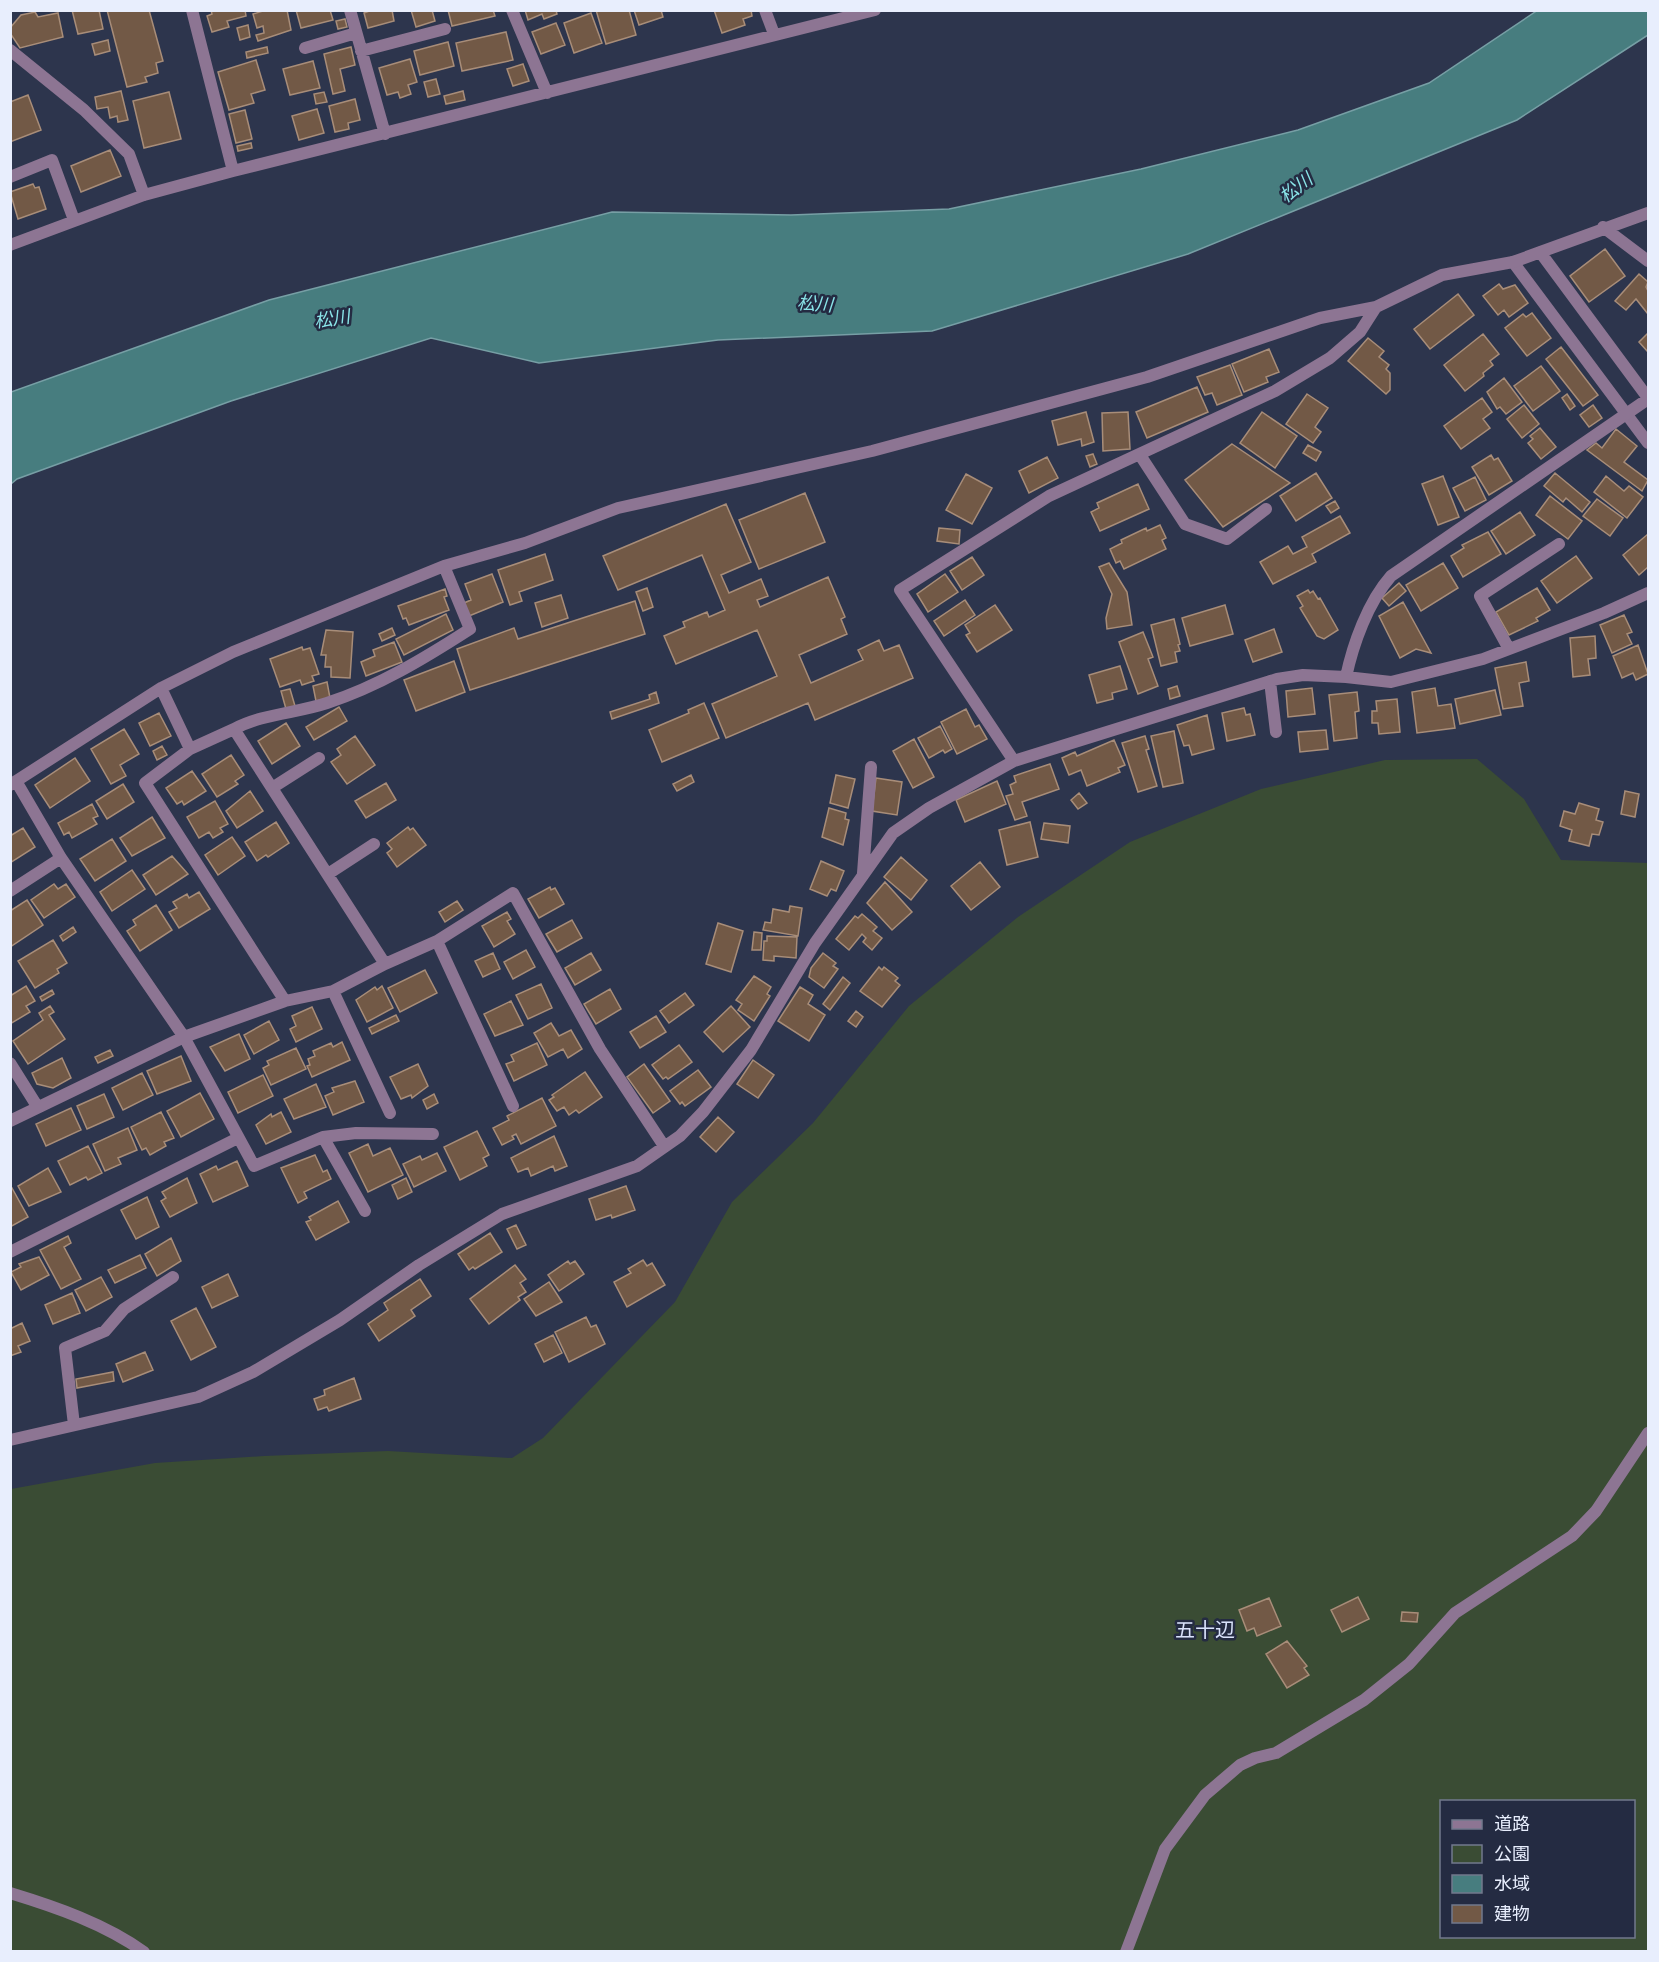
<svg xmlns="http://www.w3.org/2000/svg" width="1659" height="1962" viewBox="0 0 1659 1962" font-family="'Libre Baskerville','Noto Sans JP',serif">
  <rect width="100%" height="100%" fill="#2d354d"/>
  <!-- green -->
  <path fill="#3a4c34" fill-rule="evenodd" d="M1477,759L1524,799L1561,860L1648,863V1951L11,1952V1489L155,1463L264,1456L388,1451L512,1458L543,1438L675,1302L732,1202L813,1123L909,1006L1018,917L1130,842L1261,789L1385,760ZM1442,1802H1634V1936H1442Z"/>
  <!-- water -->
  <path fill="#477d7f" stroke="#779fa5" stroke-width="1.5" d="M1538,10L1648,11V35L1517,120L1188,254L932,331L718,340L539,363L431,338L231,401L17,479L11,484V392L269,300L612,212L791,215L949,209L1141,169L1298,130L1429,83Z"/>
  <!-- building -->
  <path fill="#725946" stroke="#a88d79" stroke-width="1.5" d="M72,10H99L103,29L78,34Z
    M107,10H149L163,61L156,63L158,73L145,77L147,82L127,87Z
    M211,10H245L246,16L227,21L229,27L212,32L207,16L212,14Z
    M266,10H287L291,30L258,41L256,35L264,33L263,26L257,28L253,14Z
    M296,10H330L333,20L301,28Z
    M372,10H392L394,21L368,28L364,13Z
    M411,10H432L435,21L416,27Z
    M448,10H493L495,16L452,26Z
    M525,10H556L557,14L544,19L542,14L528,20Z
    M596,10H629L636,35L606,44Z
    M634,10H661L663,17L639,25Z
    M714,10H751L752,16L743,19L745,25L722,33Z
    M35,12L38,17L58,13L63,37L20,48L10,33V28L21,15Z
    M591,13L602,43L574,53L564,23Z
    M345,19L347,27L338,29L336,21Z
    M556,23L565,45L541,54L532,32Z
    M248,25L250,37L240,40L237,28Z
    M506,32L513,60L462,71L456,43Z
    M108,40L110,51L95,55L92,44Z
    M448,42L454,66L420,75L414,51Z
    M267,47L268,53L247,58L246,52Z
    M351,47L355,65L340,69L345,91L333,94L324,54Z
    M410,59L417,82L408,85L411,94L400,98L398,92L387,95L379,68Z
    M256,60L265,90L251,94L254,103L229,110L218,72Z
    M313,61L320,88L290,95L283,69Z
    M523,64L529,81L513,86L507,69Z
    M436,79L440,94L428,97L424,82Z
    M121,91L128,120L118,122L117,116L110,118L108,107L97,109L95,97Z
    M463,91L465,100L446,104L444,96Z
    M169,92L181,139L144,148L133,101Z
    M324,92L327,102L316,104L314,94Z
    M28,95L41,130L10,142V102Z
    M355,99L360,120L348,123L349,129L335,132L329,106Z
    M317,109L324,133L299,140L292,116Z
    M245,110L252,139L236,143L229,114Z
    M251,143L252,148L238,151L237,146Z
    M110,150L121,176L81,192L71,166Z
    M33,184L35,188L39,187L46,209L18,219L10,192Z
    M1605,249L1625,276L1589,302L1570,276Z
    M1639,274L1648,282L1646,287L1648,291V314L1636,299L1626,310L1615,301Z
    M1499,284L1503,289L1515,285L1528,303L1509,317L1504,310L1498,315L1483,296Z
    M1458,294L1474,315L1430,349L1414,329Z
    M1532,313L1551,338L1527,356L1505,328L1523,314L1526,317Z
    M1648,333V352L1639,342Z
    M1483,334L1499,354L1490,361L1493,365L1483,373L1484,376L1465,391L1444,365Z
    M1368,338L1384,351L1379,357L1389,365L1386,369L1390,373V390L1386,394L1348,361Z
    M1561,347L1598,395L1583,406L1546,359Z
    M1269,349L1279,372L1266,377L1268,382L1244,392L1232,364Z
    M1230,365L1242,395L1217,405L1212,393L1205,395L1197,377Z
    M1541,366L1560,391L1533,411L1514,386Z
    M1504,378L1522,402L1506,414L1500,407L1497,409L1487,392Z
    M1197,387L1208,412L1147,438L1136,412Z
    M1307,394L1328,408L1315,427L1321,432L1313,443L1286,424Z
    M1567,394L1575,406L1570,410L1562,398Z
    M1482,398L1492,412L1483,419L1490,428L1461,449L1444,426Z
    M1524,405L1539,424L1522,438L1507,419Z
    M1593,405L1602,418L1589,427L1580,415Z
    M1086,412L1094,442L1082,446L1081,439L1058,445L1052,421Z
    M1128,412L1130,449L1103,451L1102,413Z
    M1262,412L1297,436L1275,468L1240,443Z
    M1540,428L1556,447L1541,459L1528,443L1533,439L1530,436Z
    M1616,429L1637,446L1624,462L1648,480L1642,491L1587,450L1596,443L1602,448Z
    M1232,444L1290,483L1223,527L1185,480Z
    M1308,445L1321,452L1316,461L1303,453Z
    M1093,454L1097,464L1090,467L1086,456Z
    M1491,455L1494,460L1498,458L1512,481L1489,495L1472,467Z
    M1047,457L1058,478L1029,493L1019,471Z
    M1316,473L1332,498L1296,521L1280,496Z
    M1555,473L1590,502L1582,512L1566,498L1563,502L1544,486Z
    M966,474L992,488L972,524L946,510Z
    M1443,476L1459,517L1438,525L1422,484Z
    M1606,476L1624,491L1629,486L1643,497L1627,518L1594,492Z
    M1475,477L1486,500L1465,511L1453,488Z
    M1138,484L1149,509L1100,531L1091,512L1099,508L1097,503Z
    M805,493L825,542L759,569L739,520Z
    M1550,496L1582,521L1568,539L1536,515Z
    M1597,499L1623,518L1610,536L1583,516Z
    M1335,501L1339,508L1331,513L1326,506Z
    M726,504L751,562L721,575L729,593L761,579L768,596L757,600L760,607L828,577L845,617L841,619L847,634L799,655L811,683L863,660L858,650L879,640L884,651L899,645L913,678L815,720L808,703L726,738L712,704L777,676L757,630L676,664L664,636L685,627L683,622L707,612L709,617L725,610L702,555L618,590L603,556Z
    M1520,512L1535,535L1506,554L1491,531Z
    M1340,516L1350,533L1312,554L1316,562L1273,584L1260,562L1288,546L1293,554L1307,547L1302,537Z
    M1160,525L1166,538L1162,540L1166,549L1124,569L1120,561L1116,563L1110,549L1122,543L1121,540L1146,528L1147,531Z
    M939,528L960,530L959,544L937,541Z
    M1488,532L1501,554L1463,577L1451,556L1464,548L1462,545Z
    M1648,534V567L1639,575L1623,555Z
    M545,554L553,580L519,592L522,601L510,605L498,570Z
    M1576,556L1592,578L1557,603L1541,581Z
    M972,557L984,575L962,590L950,571Z
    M1109,563L1127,592L1132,625L1107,629L1106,618L1112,594L1099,567Z
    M1443,563L1458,588L1421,611L1406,585Z
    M492,574L503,602L469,616L464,603L471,600L465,584Z
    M945,574L958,592L928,612L917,594Z
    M1399,583L1406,591L1389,606L1382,598Z
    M647,588L653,607L643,611L636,592Z
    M1537,588L1550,610L1536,618L1538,621L1509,635L1496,612Z
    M445,589L447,596L444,597L449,610L409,625L406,618L403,619L398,606Z
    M1308,590L1310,593L1313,591L1318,599L1320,598L1338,630L1324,639L1317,636L1300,608L1303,606L1297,596Z
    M561,595L568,618L542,627L535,603Z
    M965,600L975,615L944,636L934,621Z
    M635,601L645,634L470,690L457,649L514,628L518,639Z
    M1403,602L1431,653L1416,649L1400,658L1379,616Z
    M995,605L1012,630L977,652L966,635L970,633L965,625Z
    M1225,605L1233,634L1190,646L1182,618Z
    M446,614L453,630L404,655L396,639Z
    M1624,615L1632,632L1627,634L1632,644L1612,653L1600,625Z
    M1174,619L1180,644L1178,645L1180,651L1175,652L1177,662L1161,666L1151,625Z
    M392,628L395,635L382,641L379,634Z
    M1274,629L1282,652L1253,662L1245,640Z
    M326,630L353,632L350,678L331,677V667H325L326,655H321Z
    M1143,632L1153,657L1148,659L1158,686L1138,694L1119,642Z
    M1595,636L1596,658L1588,659L1590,675L1573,677L1570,638Z
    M394,642L402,662L366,676L361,662L375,656L373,650Z
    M1638,645L1648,674L1636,680L1633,673L1622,678L1613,656Z
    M302,647L303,650L310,648L319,674L312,676L314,681L302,685L300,680L280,687L270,659Z
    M454,661L465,692L416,711L404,680Z
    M1526,662L1529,681L1519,683L1523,706L1503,709L1495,668Z
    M1120,666L1127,689L1112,693L1113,699L1097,703L1089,675Z
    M327,682L330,698L316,701L313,686Z
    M1177,686L1180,696L1170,699L1168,689Z
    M1312,688L1315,714L1288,717L1286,691Z
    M1435,688L1438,706L1451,704L1455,728L1417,733L1412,692Z
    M290,689L295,706L286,709L281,691Z
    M1495,690L1501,715L1460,724L1455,699Z
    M656,692L659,703L612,719L610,712L650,699L649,695Z
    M1357,692L1359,711L1355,712L1357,738L1334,741L1329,695Z
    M1397,699L1400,732L1379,734L1378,723H1372V711H1377L1376,701Z
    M704,703L719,738L662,762L649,730L689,713L688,710Z
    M339,707L347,721L314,740L306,727Z
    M1244,708L1246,715L1250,714L1255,735L1227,741L1222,713Z
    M966,709L975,727L979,725L987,739L957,754L941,722Z
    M159,713L171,736L150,746L139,723Z
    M1207,715L1214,749L1192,755L1189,745L1184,746L1177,725Z
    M286,723L300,746L272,764L258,741Z
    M940,726L952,749L945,753L943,750L929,758L918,738Z
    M124,729L139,754L120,765L126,776L111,784L91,749Z
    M1326,730L1328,749L1300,752L1298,732Z
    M1174,731L1183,783L1163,787L1151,736Z
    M355,736L375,765L347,784L331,762L341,755L337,749Z
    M1145,736L1149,749L1146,750L1157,786L1138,792L1122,743Z
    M914,739L934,777L913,788L893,751Z
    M1114,740L1125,765L1118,768L1120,772L1087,786L1081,770L1069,775L1062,758L1075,752L1077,756Z
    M162,746L167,755L157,760L153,751Z
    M231,755L244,775L235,781L238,784L217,797L202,774Z
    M75,758L90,781L50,808L35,785Z
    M1050,764L1059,789L1022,802L1027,816L1015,820L1006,796L1013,794L1010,785L1016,782L1014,776Z
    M192,771L206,791L184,805L182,801L177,804L166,788Z
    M691,775L694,782L677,791L673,784Z
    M836,775L855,779L848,808L830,803Z
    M876,778L902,782L897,815L872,811Z
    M997,781L1006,804L965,822L956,800Z
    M386,783L396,800L366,818L355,801Z
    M123,784L134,802L107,819L96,801Z
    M250,791L263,811L237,828L226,811Z
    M1625,791L1639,794L1635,817L1621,814Z
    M1079,793L1087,803L1078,809L1071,800Z
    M215,801L228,824L220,828L223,832L213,838L209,832L199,838L187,817Z
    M1579,803L1599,809L1596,820L1603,822L1599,835L1592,834L1589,846L1569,841L1572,830L1560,826L1564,811L1575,814Z
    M92,804L98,816L93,818L97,824L72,838L69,832L64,835L58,823Z
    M829,808L846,813L845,819L849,820L843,845L822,837Z
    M152,817L165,838L132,856L120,838Z
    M276,822L289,843L268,857L266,855L257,861L245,842Z
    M1030,822L1038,857L1007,865L999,830Z
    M1044,823L1070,826L1068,843L1041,839Z
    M408,827L410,830L413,828L426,845L397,867L387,853L392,849L387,843Z
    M23,828L35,847L10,863V836Z
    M232,837L245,856L218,875L205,855Z
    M112,839L126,861L95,881L80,859Z
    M172,856L188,874L156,895L143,875Z
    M901,857L927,880L911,900L884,877Z
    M821,861L844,871L836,891L831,889L827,896L810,889Z
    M980,862L1000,887L971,910L951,886Z
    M132,870L145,889L112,911L100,892Z
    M885,882L912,912L892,930L867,903Z
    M54,884L58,889L66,884L75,897L44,918L31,900Z
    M550,887L551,890L555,888L564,904L539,918L528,899Z
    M199,892L210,909L179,928L169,912L177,908L173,902L187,894L189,898Z
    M27,900L43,925L10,947V911Z
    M457,901L463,910L445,922L439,912Z
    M156,905L172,930L140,951L127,931L136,925L133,920Z
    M790,906L802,908L798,936L763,930L765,922L771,923L773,909L789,912Z
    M507,912L511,919L507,921L515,934L494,947L482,926Z
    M862,914L877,927L873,931L882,938L872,950L863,942L866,938L862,934L849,950L836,939L855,916L858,918Z
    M572,920L582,938L557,952L546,934Z
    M718,923L743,931L731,972L706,964Z
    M73,927L76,932L63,941L60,936Z
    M754,932L762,933L761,950H752Z
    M767,936L797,937L796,958L774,956V961L763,960L764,941H767Z
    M53,940L67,963L57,969L59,973L35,988L18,961Z
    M526,950L535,967L513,979L504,962Z
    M493,953L500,969L483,977L475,961Z
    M591,953L601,970L575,985L565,968Z
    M823,953L836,963L833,966L838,969L824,988L809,977L811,968Z
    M879,967L882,970L884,967L898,978L895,981L900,985L882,1007L860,991Z
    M425,970L437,993L400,1012L388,988Z
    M754,976L771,987L767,994L770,996L754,1021L738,1010L742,1004L736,1000Z
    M843,977L850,983L830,1010L823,1004Z
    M541,984L552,1008L528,1019L516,995Z
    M26,986L35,1001L26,1006L30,1012L10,1024V996Z
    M382,986L393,1008L367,1022L356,1000L375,987L377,990Z
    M800,987L813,995L808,1004L825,1015L809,1041L778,1021Z
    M610,989L621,1009L596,1024L584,1004Z
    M52,990L54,994L42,1001L40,997Z
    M685,993L694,1005L669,1023L660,1011Z
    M511,1001L523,1025L495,1036L484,1014Z
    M50,1006L54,1012L49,1015L65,1039L28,1064L13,1041L43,1020L39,1013Z
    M731,1006L750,1027L723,1052L704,1032Z
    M312,1007L322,1029L296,1042L290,1029L296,1026L292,1016Z
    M856,1011L863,1017L856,1027L848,1021Z
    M396,1015L399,1021L372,1034L369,1028Z
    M656,1016L666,1032L640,1048L630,1032Z
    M269,1021L279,1040L254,1054L244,1035Z
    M551,1023L559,1036L571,1030L582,1049L568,1058L563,1049L548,1057L534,1033Z
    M239,1034L250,1059L225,1071L210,1047Z
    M342,1042L350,1060L312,1077L307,1066L310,1065L308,1059L315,1056L313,1051L331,1043L333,1047Z
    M537,1043L547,1065L514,1081L506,1064L514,1061L511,1055Z
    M679,1045L692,1062L668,1079L666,1077L663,1079L652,1065Z
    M296,1048L306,1069L271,1085L263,1068L269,1065L267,1061Z
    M110,1050L113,1056L98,1063L95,1057Z
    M181,1056L191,1081L157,1094L147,1071Z
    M62,1058L71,1078L53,1088L37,1084L32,1073Z
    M753,1060L774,1075L758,1098L737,1084Z
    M418,1064L428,1086L412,1098L411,1095L401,1099L390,1077Z
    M644,1064L670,1101L653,1113L627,1077Z
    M698,1070L711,1087L685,1106L682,1102L680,1104L670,1091Z
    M585,1072L602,1097L579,1113L576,1110L569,1115L564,1107L557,1111L549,1100L554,1097L552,1095Z
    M142,1073L153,1095L123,1110L112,1088Z
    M263,1075L273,1096L238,1113L228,1092Z
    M355,1081L364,1102L333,1115L325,1096L334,1092L332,1088Z
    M316,1084L326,1107L294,1119L284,1099Z
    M200,1093L214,1119L181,1137L167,1111Z
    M104,1094L114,1117L87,1129L77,1106Z
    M434,1094L438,1103L427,1109L423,1100Z
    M542,1098L556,1126L521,1144L516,1134L512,1136L514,1139L502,1145L493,1128L509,1120L507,1116Z
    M71,1108L81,1130L46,1146L36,1124Z
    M161,1112L174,1138L164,1142L166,1146L150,1155L146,1148L142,1150L131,1127Z
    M281,1112L291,1132L266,1144L256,1125L271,1114L272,1117Z
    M718,1117L734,1132L716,1152L700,1137Z
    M128,1128L137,1150L118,1158L121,1164L105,1171L93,1144Z
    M477,1131L489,1155L483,1158L487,1166L460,1180L444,1147Z
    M554,1136L567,1166L555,1171L553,1166L531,1176L528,1168L518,1172L511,1158Z
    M368,1144L373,1156L390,1148L403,1175L368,1192L349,1153Z
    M88,1146L102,1173L88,1180L86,1177L70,1185L58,1161Z
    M437,1153L446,1171L414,1187L403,1164L420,1156L422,1160Z
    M315,1155L323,1172L327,1170L331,1179L304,1192L307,1198L298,1203L281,1168Z
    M237,1161L248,1186L213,1202L200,1174L216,1166L218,1170Z
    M48,1168L61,1192L29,1206L18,1186Z
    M187,1178L197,1203L170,1217L161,1201L166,1198L162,1192Z
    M406,1178L412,1192L398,1199L392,1185Z
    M626,1186L635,1210L612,1218L611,1215L596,1220L589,1199Z
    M12,1188L28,1217L10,1227V1189Z
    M147,1197L159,1227L136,1239L121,1210Z
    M338,1201L349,1222L316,1240L306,1222L311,1220L309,1217Z
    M516,1225L526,1245L517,1249L507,1229Z
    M490,1233L502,1252L475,1269L473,1267L469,1270L458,1254Z
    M68,1236L71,1243L64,1247L81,1279L61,1289L40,1250Z
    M171,1238L181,1261L157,1276L145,1254Z
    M140,1255L146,1268L115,1283L108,1270Z
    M39,1257L49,1275L21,1290L11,1272L21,1267L19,1264Z
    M643,1260L647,1266L652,1263L665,1285L627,1307L614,1282L631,1273L628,1269Z
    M568,1261L570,1264L575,1261L584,1274L559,1291L548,1275Z
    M515,1265L526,1279L520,1283L526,1292L518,1297L520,1300L489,1324L470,1299Z
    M228,1274L238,1296L212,1308L202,1287Z
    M101,1277L112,1297L86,1311L75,1290Z
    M420,1279L431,1296L411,1310L415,1316L379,1341L368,1324L388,1310L384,1303Z
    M549,1282L562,1302L536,1316L524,1299Z
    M72,1293L80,1313L53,1324L45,1305Z
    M196,1308L216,1347L191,1360L171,1321Z
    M586,1317L591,1327L596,1325L605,1344L569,1362L555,1332Z
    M22,1323L30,1341L18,1346L21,1352L10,1356V1325L12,1328Z
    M553,1335L562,1353L544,1362L535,1344Z
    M145,1352L153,1370L123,1382L116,1364Z
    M113,1372L114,1381L77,1388L76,1379Z
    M354,1378L361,1399L329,1411L327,1407L318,1410L314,1399L325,1395L324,1390Z
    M1358,1597L1369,1619L1342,1632L1331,1610Z
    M1269,1598L1281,1626L1257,1636L1254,1628L1247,1631L1239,1610Z
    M1402,1612L1418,1613L1417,1622L1401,1621Z
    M1287,1641L1307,1666L1304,1668L1309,1675L1287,1688L1266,1654Z"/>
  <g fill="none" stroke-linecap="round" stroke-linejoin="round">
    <!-- pedestrian -->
    <path stroke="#8d7593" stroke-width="12" d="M1513,262L1648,443"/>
    <!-- minor -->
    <path stroke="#8d7593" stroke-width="12" d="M192,10L233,171
      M350,10L385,134
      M512,10L547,93
      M765,10L774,34
      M305,48L356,33
      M10,50L84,110L129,154L144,195
      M361,51L445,29
      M10,177L52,160L74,220
      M1603,227L1648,261
      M10,245L144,195L233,171L875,10
      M1540,252L1648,398
      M1140,455L1185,524L1227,539L1266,509
      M1509,649L1480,596L1559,544
      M1346,677L1391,682L1483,659L1604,613L1648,593
      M1270,681L1276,732
      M161,688L190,749L145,783L285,1001
      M234,729C262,714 297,713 327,703C379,686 425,658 470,629L444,566
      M190,749L234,729L385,964
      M1014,761L900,590L1049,496L1275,391L1330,358L1360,332L1376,307
      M16,781L61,858L184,1037L254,1166L323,1137L356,1133L433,1134
      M10,785L161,688L233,652L444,566L525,543L618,508L872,451L1147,377L1320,318L1376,307L1442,275L1513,262L1648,213
      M272,788L319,758
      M863,873L871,767
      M328,874L374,844
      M10,891L61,858
      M437,941L513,1106
      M333,991L390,1113
      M10,1063L37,1106
      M10,1121L184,1037L285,1001L333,991L385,964L437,941L513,893L600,1049L664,1146
      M323,1137L365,1211
      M10,1252L238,1138
      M74,1425L65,1348L105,1331L124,1309L173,1277
      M10,1440L198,1397L253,1372L340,1320L419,1265L502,1214L637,1166L680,1136L703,1112L751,1050L815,943L893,833L929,808L1014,761L1277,679L1303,675L1346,677C1353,644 1368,602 1391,576L1648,399
      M10,1893C56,1907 105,1924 144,1952
      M1126,1952L1165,1849L1205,1795L1240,1765L1255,1758L1276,1753L1364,1700L1409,1664L1455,1613L1572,1536L1596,1511L1648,1433"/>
  </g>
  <g text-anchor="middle" stroke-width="5" stroke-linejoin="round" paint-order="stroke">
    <!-- water labels -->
    <g font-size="18" font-style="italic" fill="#8ae5e9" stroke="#242b42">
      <text transform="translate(1296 188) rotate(-37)" y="6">松川</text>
      <text transform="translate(815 304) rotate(4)" y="6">松川</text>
      <text transform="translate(332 319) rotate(-9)" y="6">松川</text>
    </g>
    <!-- quarter labels -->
    <g font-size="20" fill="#d9e2fa" stroke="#242b42">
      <text x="1205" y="1637">五十辺</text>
    </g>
  </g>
  <!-- border -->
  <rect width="1659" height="1962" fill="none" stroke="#e8eefd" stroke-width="24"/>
  <!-- legend -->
  <rect x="1440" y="1800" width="195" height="138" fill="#242b42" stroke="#72798d" stroke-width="1.5"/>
  <rect x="1452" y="1820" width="30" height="9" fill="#8d7593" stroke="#72798d" stroke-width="1.5"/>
  <text x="1494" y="1830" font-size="18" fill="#e8eefd">道路</text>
  <rect x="1452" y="1845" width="30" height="18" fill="#3a4c34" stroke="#72798d" stroke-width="1.5"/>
  <text x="1494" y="1860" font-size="18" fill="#e8eefd">公園</text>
  <rect x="1452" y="1875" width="30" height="18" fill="#477d7f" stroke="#72798d" stroke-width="1.5"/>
  <text x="1494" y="1890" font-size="18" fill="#e8eefd">水域</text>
  <rect x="1452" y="1905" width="30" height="18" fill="#725946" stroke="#72798d" stroke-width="1.5"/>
  <text x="1494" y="1920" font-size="18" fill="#e8eefd">建物</text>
</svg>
